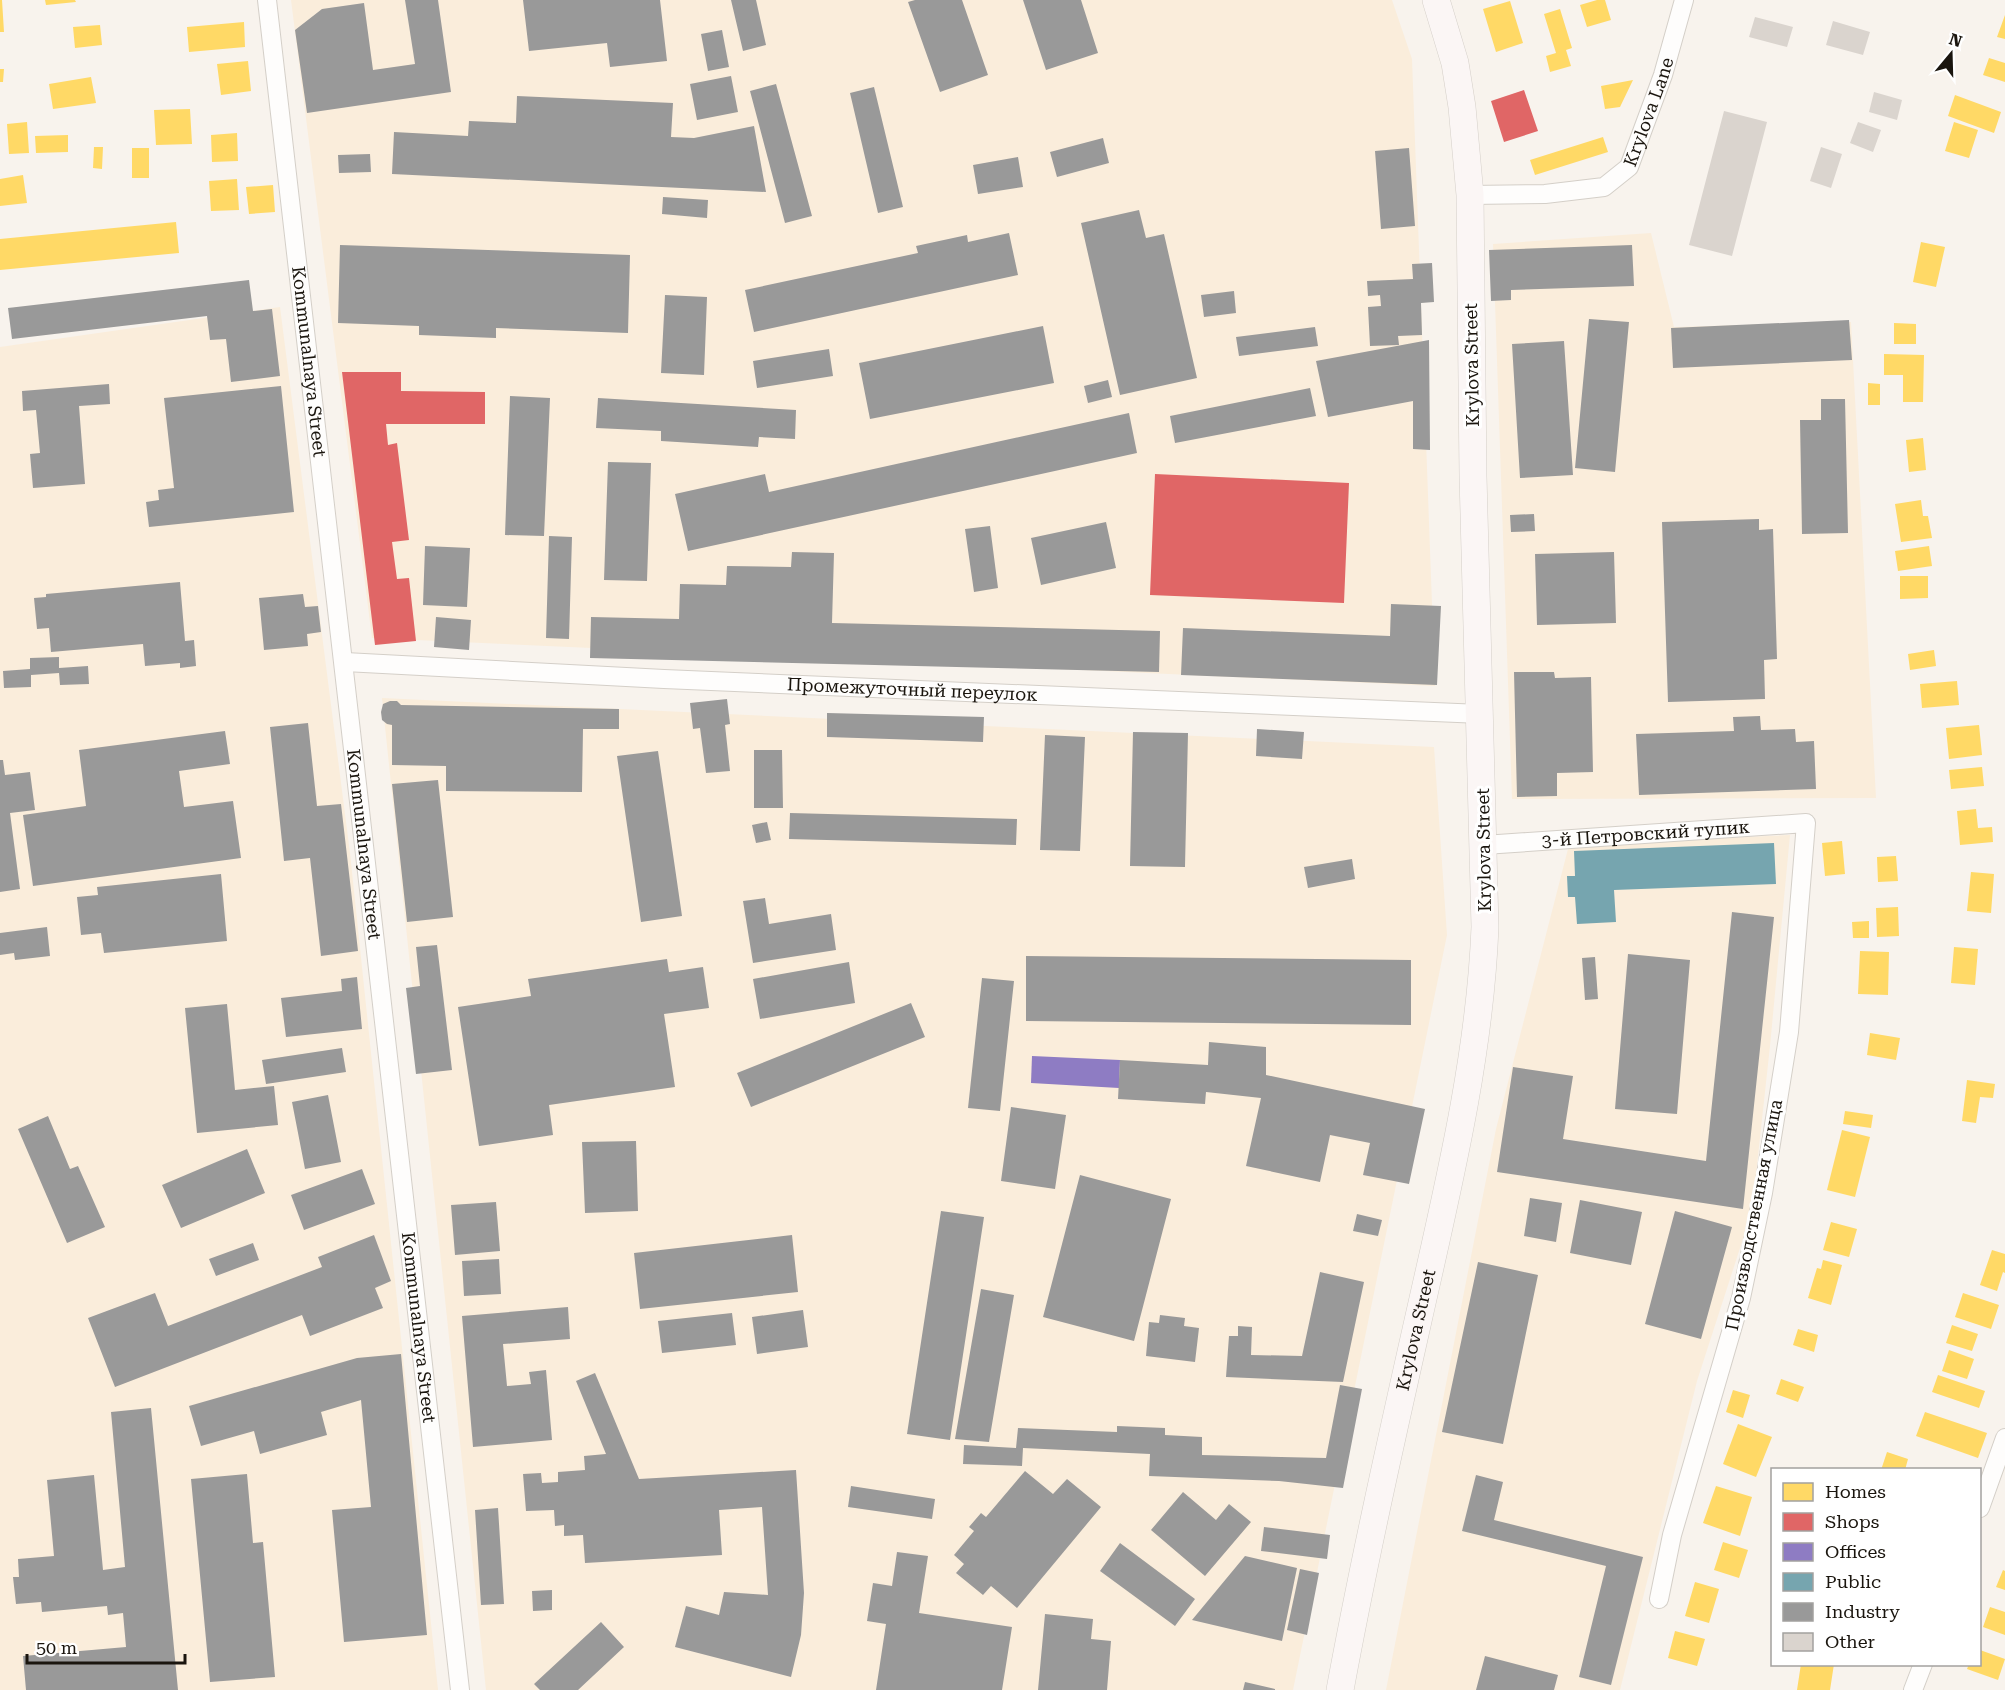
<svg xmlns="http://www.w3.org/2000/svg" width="2005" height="1690" viewBox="0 0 2005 1690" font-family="'Roboto Serif',serif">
  <rect width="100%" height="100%" fill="#f8f3ed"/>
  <!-- built -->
  <path fill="#faeddb" d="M291,0H1392L1412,59L1435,686L372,638Z
    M1651,233L1674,327L1851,322L1876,798L1512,799L1493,244Z
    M280,307L350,853L438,1690H0V347Z
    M382,698L1434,747L1447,935L1293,1690H486Z
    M1790,835L1770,1046L1752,1211L1697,1381L1620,1690H1386L1496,1129L1569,845Z"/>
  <!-- homes -->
  <path fill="#ffd966" d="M0,0H2L4,32H0Z
    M45,0H75L76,2L46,5Z
    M1597,0H1605L1611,20L1587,27L1580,5Z
    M1510,1L1523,43L1496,52L1483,9Z
    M1560,9L1572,48L1566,50L1571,66L1550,72L1546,56L1556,53L1544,14Z
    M2005,15V39L1997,37Z
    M244,22L245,47L189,52L187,27Z
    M100,25L102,45L75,48L73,27Z
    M1989,58L2005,63V82L1983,75Z
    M248,61L251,91L221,95L217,64Z
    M0,69H4L3,82H0Z
    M91,77L96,103L53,109L49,84Z
    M1633,80L1620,107L1605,109L1601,86Z
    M1955,95L2001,112L1994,133L1948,116Z
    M190,109L192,144L156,145L154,110Z
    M27,122L29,153L9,154L7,124Z
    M1954,122L1978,130L1969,158L1945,151Z
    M237,133L238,161L212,162L211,135Z
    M68,135V152L36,153L35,136Z
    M1603,137L1608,152L1535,175L1530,160Z
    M94,147H103L102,169L93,168Z
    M132,148H149V178H132Z
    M23,175L27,203L0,206V179Z
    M237,179L239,210L211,211L209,181Z
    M273,185L275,212L249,214L246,187Z
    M176,222L179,253L0,270V239Z
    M1921,242L1945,247L1936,287L1913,282Z
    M1894,323L1916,324V344H1894Z
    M1884,354L1924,355L1923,402H1903V375H1884Z
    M1868,383L1880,384V405H1868Z
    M1923,438L1926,470L1909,472L1906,440Z
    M1921,500L1923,516H1928L1932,538L1901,542L1895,504Z
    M1929,546L1932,566L1898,571L1895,551Z
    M1900,576H1928V598L1900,599Z
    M1934,650L1936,666L1910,670L1908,654Z
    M1957,681L1959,705L1922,708L1920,684Z
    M1979,725L1982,755L1949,759L1946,728Z
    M1982,767L1984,786L1951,789L1949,770Z
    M1976,809L1978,828L1992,827L1993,842L1960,845L1957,811Z
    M1842,841L1845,874L1825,876L1822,843Z
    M1896,856L1898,881L1878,882L1877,857Z
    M1971,872L1994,874L1991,913L1967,911Z
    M1898,907L1899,936L1877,937L1876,908Z
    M1869,921V938H1853L1852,922Z
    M1954,947L1978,949L1975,985L1951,983Z
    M1860,951L1889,952L1888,995L1858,994Z
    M1870,1033L1900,1038L1896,1060L1867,1055Z
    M1967,1080L1995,1084L1993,1098L1980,1097L1976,1123L1962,1121Z
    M1845,1111L1873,1115L1871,1128L1843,1124Z
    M1842,1130L1870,1137L1855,1197L1827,1190Z
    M1831,1222L1857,1229L1849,1257L1823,1250Z
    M1992,1250L2005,1254V1273L2003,1272L1997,1291L1980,1285Z
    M1823,1260L1842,1265L1831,1305L1808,1298L1817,1268L1821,1269Z
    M1963,1293L1999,1305L1991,1329L1955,1317Z
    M1952,1325L1978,1334L1972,1351L1946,1343Z
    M1798,1329L1818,1335L1814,1352L1793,1345Z
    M1949,1350L1974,1359L1967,1379L1942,1371Z
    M1938,1375L1985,1391L1979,1408L1932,1392Z
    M1781,1379L1804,1387L1798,1402L1776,1394Z
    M1733,1390L1750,1395L1743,1418L1726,1412Z
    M1925,1412L1987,1433L1978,1458L1916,1436Z
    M1738,1424L1772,1437L1756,1477L1723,1464Z
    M1887,1452L1908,1459L1905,1470H1881Z
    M1716,1486L1752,1497L1740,1536L1703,1523Z
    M1723,1542L1748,1550L1739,1578L1714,1570Z
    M2003,1570L2005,1571V1590L1996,1587Z
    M1695,1582L1719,1589L1709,1623L1685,1616Z
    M1990,1607L2005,1612V1635L1983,1627Z
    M1675,1631L1705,1639L1697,1666L1668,1658Z
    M1980,1650L2005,1659L1998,1680L1967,1669L1969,1664H1980Z
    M1801,1664H1834L1830,1690H1797Z"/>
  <!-- shops -->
  <path fill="#e06666" d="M1524,90L1538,131L1504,142L1491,101Z
    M342,372H401V391L485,392V424H386L388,445L397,443L409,540L392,542L397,579L409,578L416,641L375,645Z
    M1155,474L1349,483L1344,603L1150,595Z"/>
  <!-- offices -->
  <path fill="#8e7cc3" d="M1032,1056L1120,1060L1119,1088L1031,1083Z"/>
  <!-- public -->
  <path fill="#76a5af" d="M1774,843L1776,884L1614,890L1616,922L1577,924L1575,897H1568L1567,876H1575L1574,851Z"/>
  <!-- industry -->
  <path fill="#999" d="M405,0H438L451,92L307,113L295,30L322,9L364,3L373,70L415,64Z
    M523,0H660L667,61L610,67L607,43L529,51Z
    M731,0H756L766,45L743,51Z
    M915,0H962L988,75L940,92L908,2Z
    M1023,0H1081L1098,53L1046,70Z
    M722,30L729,67L708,71L701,34Z
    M731,76L738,112L697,120L690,84Z
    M776,84L812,216L785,223L750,91Z
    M874,87L903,207L878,213L850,93Z
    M517,96L673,103L671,137L694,138L754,126L766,192L392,174L394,132L468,136L469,121L516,123Z
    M1103,138L1109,163L1057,177L1050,152Z
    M1409,148L1415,226L1381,229L1375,151Z
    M370,154L371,172L339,173L338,155Z
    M1018,157L1023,187L978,194L973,165Z
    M663,197L708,200L707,218L662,214Z
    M1139,210L1146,238L1164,234L1197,378L1120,395L1081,223Z
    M1009,233L1018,275L754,332L745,290L918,253L916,246L967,235L968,242Z
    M340,245L630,255L628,333L496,328V338L419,335V326L338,323Z
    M1632,245L1634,286L1511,290V300L1491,301L1489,250Z
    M1432,263L1434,302L1421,303L1422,335L1398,336L1399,345L1370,346L1368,307L1381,306L1380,295L1368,296L1367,281L1413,279L1412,264Z
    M249,280L253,311L272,309L280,376L231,382L226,339L210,340L207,316L12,339L8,308Z
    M1234,291L1236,313L1204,317L1201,295Z
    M665,295L707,297L704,375L661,373Z
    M1589,319L1629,322L1615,472L1575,468Z
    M1849,320L1852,360L1673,368L1671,328Z
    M1043,326L1054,383L870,419L859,363Z
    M1315,327L1318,346L1239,356L1236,337Z
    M1429,340L1430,450L1413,449V401L1328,417L1316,361Z
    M1564,341L1573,475L1520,478L1512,344Z
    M829,349L833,376L757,388L753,361Z
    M1108,380L1112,397L1088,403L1084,386Z
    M109,384L110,404L79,406L85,484L33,488L30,454L40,453L36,410L23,411L22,391Z
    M281,386L294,512L149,527L146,502L159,500L158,490L174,488L164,398Z
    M1310,388L1316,416L1175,443L1170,416Z
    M510,396L550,398L544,536L505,535Z
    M598,398L796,410L795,439L759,437L758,447L661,441V431L596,428Z
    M1821,399H1845L1848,533L1802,534L1800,420H1821Z
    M1129,413L1137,453L688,551L675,494L765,474L769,492Z
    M608,462L651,463L647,581L604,580Z
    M1534,514L1535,531L1511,532L1510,515Z
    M1759,519V530L1773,529L1777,659L1764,660L1765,699L1668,702L1662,522Z
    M1106,522L1116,568L1041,585L1031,538Z
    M990,526L998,588L974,592L965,529Z
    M549,536L572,537L569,639L546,638Z
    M425,546L470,548L467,607L423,605Z
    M792,552L834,553L832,623L1160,631L1159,672L590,658L591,617L679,619L680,584L726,585L727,566L791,567Z
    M1614,552L1616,623L1537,625L1535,554Z
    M180,582L185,641L194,640L196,666L180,668V663L145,666L143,644L51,652L49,628L37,629L34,598L46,597V594Z
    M303,594L305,607L318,606L321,632L307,634L308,646L264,650L259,598Z
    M1391,604L1441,606L1437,685L1181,675L1183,628L1390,636Z
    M436,617L471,620L469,650L434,647Z
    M59,657V668L88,666L89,684L60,685L59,673L31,675V687L4,688L3,671L30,669V658Z
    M1514,672H1554L1555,678L1591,677L1593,772L1557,773V796L1517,797Z
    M727,699L730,724L725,725L730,771L706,773L700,728L693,729L690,703Z
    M390,701H397L401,705L619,709V729H583L582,792L446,791V766L392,765V725L387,724L382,720L381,712L383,704Z
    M827,713L984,717L983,742L827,737Z
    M1760,716L1761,730L1795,729L1796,742L1814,741L1816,789L1639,795L1636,734L1734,731L1733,717Z
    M308,723L317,806L341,804L358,951L321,956L310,858L284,861L270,727Z
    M1257,729L1304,732L1302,759L1256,756Z
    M225,731L230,764L179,771L184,807L233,801L241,858L33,886L23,815L86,806L79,750Z
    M1133,732L1188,733L1185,867L1130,866Z
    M1045,735L1085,737L1080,851L1040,850Z
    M754,750H782L783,808H754Z
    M658,751L682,916L641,922L617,756Z
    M0,760H3L5,775L30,772L35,810L10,813L20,889L0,892Z
    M438,780L453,917L407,922L392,784Z
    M790,813L1017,819L1016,845L789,839Z
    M767,822L771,840L756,843L752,825Z
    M1352,859L1355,879L1308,888L1304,867Z
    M221,874L227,941L104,953L101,933L81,935L77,897L98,895L97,887Z
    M765,898L769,924L831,914L836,950L753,963L743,901Z
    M1732,912L1774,917L1743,1209L1497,1172L1513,1067L1573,1076L1563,1139L1706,1161Z
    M47,927L50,956L15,960L14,953L0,955V933Z
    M437,945L452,1070L416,1074L406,988L420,986L416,947Z
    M1628,954L1690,960L1677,1114L1615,1109Z
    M1026,956L1411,960V1025L1026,1021Z
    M1595,957L1598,999L1585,1000L1582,958Z
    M667,959L669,972L703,967L709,1008L664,1014L675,1087L549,1105L553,1135L479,1146L458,1007L531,996L528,979Z
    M849,962L855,1003L760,1019L753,979Z
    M357,977L362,1029L286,1037L281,998L342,991L341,979Z
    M982,978L1014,981L1000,1111L968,1108Z
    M911,1003L925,1037L751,1107L737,1073Z
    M227,1004L235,1090L274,1086L278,1125L197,1133L185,1008Z
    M1209,1042L1266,1047V1075L1425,1109L1409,1184L1363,1175L1370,1143L1330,1135L1320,1182L1246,1166L1261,1098L1206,1092L1205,1104L1118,1099L1120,1060L1208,1065Z
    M342,1048L346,1072L266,1084L262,1060Z
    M328,1095L341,1162L305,1169L292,1102Z
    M1011,1107L1066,1115L1055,1189L1001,1181Z
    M48,1116L70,1169L78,1166L105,1227L67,1243L18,1129Z
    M636,1141L638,1211L585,1213L582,1142Z
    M247,1149L265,1193L181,1228L162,1185Z
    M362,1169L375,1204L304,1230L291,1195Z
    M1080,1175L1171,1199L1134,1341L1043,1317Z
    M1530,1198L1562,1203L1556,1242L1524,1236Z
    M1580,1200L1642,1212L1631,1265L1570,1253Z
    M496,1202L500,1251L455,1255L451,1205Z
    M941,1211L984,1217L950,1440L907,1434Z
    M1675,1211L1732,1227L1701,1339L1645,1324Z
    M1357,1214L1382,1220L1378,1236L1353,1231Z
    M374,1235L391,1281L375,1288L383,1308L310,1336L302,1315L115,1387L88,1318L155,1293L168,1326L322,1267L318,1257Z
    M792,1235L798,1292L640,1309L634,1253Z
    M253,1243L259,1260L216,1276L209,1259Z
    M499,1259L501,1294L464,1296L462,1261Z
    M1478,1262L1538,1275L1503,1444L1442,1432Z
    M1320,1272L1364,1282L1343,1382L1226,1377L1229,1336H1238V1326L1252,1327L1251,1355L1302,1356Z
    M981,1289L1014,1295L989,1442L955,1439Z
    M568,1307L570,1339L503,1344L507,1386L531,1384L529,1372L546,1370L552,1440L473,1447L462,1316Z
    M803,1310L808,1347L757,1354L752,1317Z
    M732,1313L736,1345L662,1353L658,1321Z
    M1160,1315L1185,1318L1184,1326L1199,1328L1195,1362L1146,1356L1149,1322L1159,1323Z
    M401,1354L427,1635L344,1642L332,1510L371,1507L361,1400L321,1412L327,1435L260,1454L254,1431L201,1446L189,1406L357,1358Z
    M595,1373L639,1479L796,1470L804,1593L801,1635L791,1677L675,1647L686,1606L719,1615L724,1592L768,1595L762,1507L719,1510L722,1555L585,1563L583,1535L564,1536V1525L555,1526L554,1510L526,1511L523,1474L541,1473L542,1483L558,1482V1472L585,1470L584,1456L606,1454L576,1381Z
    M1340,1385L1362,1389L1343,1488L1279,1481L1149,1476L1150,1454L1023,1448L1022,1466L963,1464L964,1445L1016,1448L1018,1428L1117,1432V1426L1165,1428V1435L1202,1437V1455L1326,1458Z
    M151,1408L178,1690H26L23,1656L126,1647L123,1613L108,1615L107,1606L42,1612L41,1602L16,1604L13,1577H19L18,1559L54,1556L47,1480L94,1475L103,1570L125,1567L111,1412Z
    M1025,1471L1053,1494L1067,1479L1101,1507L1017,1608L991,1586L983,1595L956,1573L964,1564L954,1555L974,1531L969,1527L981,1513L986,1517Z
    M247,1474L253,1543L263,1542L275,1677L210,1682L191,1479Z
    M1476,1475L1503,1482L1494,1520L1643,1557L1611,1685L1579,1677L1606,1566L1462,1531Z
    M851,1486L935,1499L932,1519L848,1507Z
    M1183,1492L1216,1520L1229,1504L1251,1522L1205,1576L1151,1530Z
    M498,1508L504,1604L481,1605L475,1510Z
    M1264,1527L1330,1535L1327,1559L1261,1551Z
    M1120,1543L1195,1599L1175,1626L1100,1571Z
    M897,1552L928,1556L919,1613L1012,1627L1002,1690H876L886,1624L867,1621L873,1583L892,1586Z
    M1245,1556L1297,1568L1282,1641L1192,1620Z
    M1300,1569L1319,1573L1307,1635L1287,1630Z
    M552,1590V1610L533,1611L532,1591Z
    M1045,1614L1093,1619L1091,1639L1111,1641L1107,1690H1038Z
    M601,1622L624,1647L578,1690H540L534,1684Z
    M1485,1656L1558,1675L1554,1690H1476Z
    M1245,1682L1275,1689V1690H1243Z"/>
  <!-- building -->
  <path fill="#dad4ce" d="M1755,17L1793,27L1787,47L1749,37Z
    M1833,21L1870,32L1863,55L1826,45Z
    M1874,92L1902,100L1897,120L1869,112Z
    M1724,111L1767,122L1732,256L1689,245Z
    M1858,122L1881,130L1873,152L1850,143Z
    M1821,147L1842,154L1831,188L1810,181Z"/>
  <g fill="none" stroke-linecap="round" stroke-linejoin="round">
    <!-- minor casing -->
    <g stroke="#d4cfc8" stroke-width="20">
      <g id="minor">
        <path id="s1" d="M267,0C333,563 395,1127 460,1690"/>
        <path id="s2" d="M1470,195L1545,194L1604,187L1629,167L1663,75L1684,0"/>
        <path id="s3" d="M345,662L664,679L1481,714"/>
        <path id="s4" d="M1484,845L1806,823L1789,1032L1763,1193L1741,1298L1672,1535L1659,1599"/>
        <path d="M1980,1508L2005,1438"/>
        <path d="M1913,1690L1923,1664"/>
      </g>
    </g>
    <!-- secondary casing -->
    <g stroke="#d4cfc8" stroke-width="28">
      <g id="secondary">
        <path id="s5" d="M1340,1690C1364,1560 1393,1432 1422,1303C1450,1179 1480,1054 1485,927L1473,476L1470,195L1462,107L1455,63L1436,0"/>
      </g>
    </g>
    <!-- minor -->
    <use href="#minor" stroke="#fefdfc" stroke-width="18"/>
    <!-- secondary -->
    <use href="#secondary" stroke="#fbf6f5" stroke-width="27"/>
  </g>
  <g text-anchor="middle" stroke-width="6" stroke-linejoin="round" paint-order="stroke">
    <!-- street labels -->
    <g font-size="18" fill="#1a150e" stroke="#fff">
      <text dy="6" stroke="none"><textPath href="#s2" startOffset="225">Krylova Lane</textPath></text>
      <text dy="6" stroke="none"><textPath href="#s1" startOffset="364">Kommunalnaya Street</textPath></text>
      <text transform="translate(1472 365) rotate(-91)" y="6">Krylova Street</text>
      <text dy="6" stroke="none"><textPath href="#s3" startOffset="568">Промежуточный переулок</textPath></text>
      <text dy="6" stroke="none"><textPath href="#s4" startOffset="162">3-й Петровский тупик</textPath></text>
      <text dy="6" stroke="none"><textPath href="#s1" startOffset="850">Kommunalnaya Street</textPath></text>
      <text transform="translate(1484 850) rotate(-91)" y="6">Krylova Street</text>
      <text transform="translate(1754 1215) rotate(-79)" y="6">Производственная улица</text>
      <text dy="6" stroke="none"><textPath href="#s1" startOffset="1336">Kommunalnaya Street</textPath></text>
      <text dy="6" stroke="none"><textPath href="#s5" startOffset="368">Krylova Street</textPath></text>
    </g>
  </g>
  <!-- legend -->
  <rect x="1771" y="1468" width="210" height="198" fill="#ffffff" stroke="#a3a19f" stroke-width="1.5"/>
  <rect x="1783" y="1483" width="30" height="18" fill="#ffd966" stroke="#a3a19f" stroke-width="1.5"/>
  <text x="1825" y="1498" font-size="18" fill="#1a150e">Homes</text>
  <rect x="1783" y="1513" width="30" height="18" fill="#e06666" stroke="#a3a19f" stroke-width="1.5"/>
  <text x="1825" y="1528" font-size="18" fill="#1a150e">Shops</text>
  <rect x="1783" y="1543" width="30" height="18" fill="#8e7cc3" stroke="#a3a19f" stroke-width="1.5"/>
  <text x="1825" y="1558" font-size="18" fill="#1a150e">Offices</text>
  <rect x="1783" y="1573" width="30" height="18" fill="#76a5af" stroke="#a3a19f" stroke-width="1.5"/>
  <text x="1825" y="1588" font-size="18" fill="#1a150e">Public</text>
  <rect x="1783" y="1603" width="30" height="18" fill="#999999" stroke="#a3a19f" stroke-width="1.5"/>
  <text x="1825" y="1618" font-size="18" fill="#1a150e">Industry</text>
  <rect x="1783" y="1633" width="30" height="18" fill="#dad4ce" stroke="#a3a19f" stroke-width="1.5"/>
  <text x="1825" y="1648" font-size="18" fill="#1a150e">Other</text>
  <!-- north arrow -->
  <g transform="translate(1951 54) rotate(19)" stroke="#ffffff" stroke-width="4.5" paint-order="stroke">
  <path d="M0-4.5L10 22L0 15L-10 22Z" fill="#1a150e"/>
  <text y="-9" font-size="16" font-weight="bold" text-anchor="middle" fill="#1a150e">N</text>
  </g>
  <!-- scale -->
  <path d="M27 1654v9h158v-9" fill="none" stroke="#1a150e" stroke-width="3"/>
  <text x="36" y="1654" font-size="18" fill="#1a150e" stroke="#ffffff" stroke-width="4.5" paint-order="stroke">50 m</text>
</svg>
